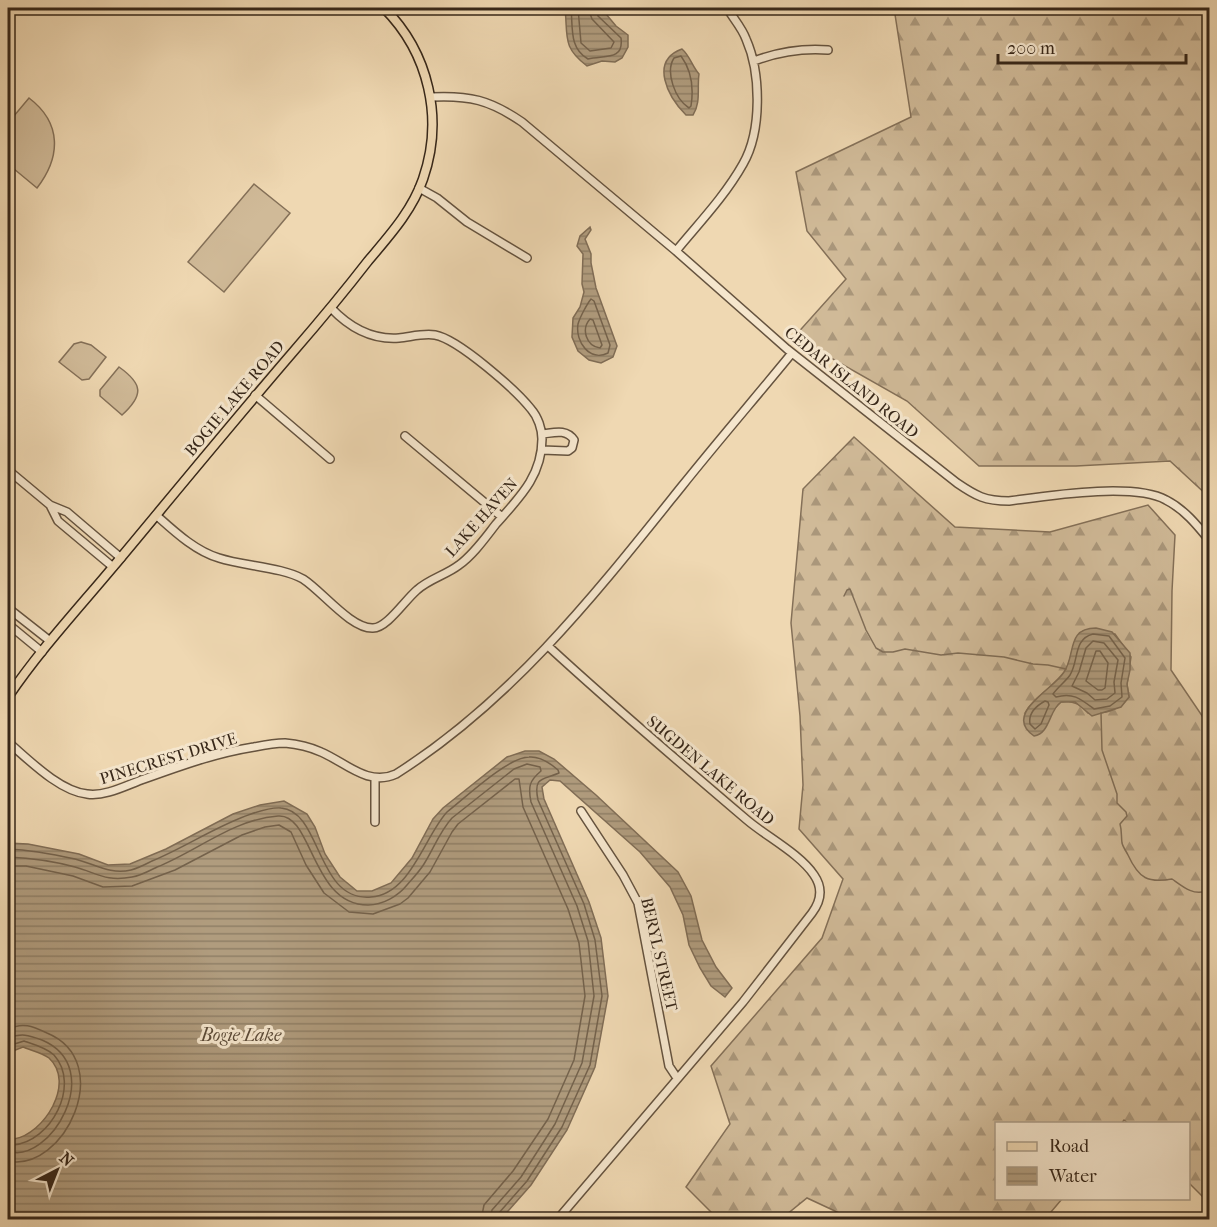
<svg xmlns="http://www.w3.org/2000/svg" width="1217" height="1227" viewBox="0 0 1217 1227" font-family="'IM FELL French Canon',serif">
  <defs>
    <pattern id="forest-firs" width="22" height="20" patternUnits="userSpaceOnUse" patternTransform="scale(1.5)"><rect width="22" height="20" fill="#d0ba98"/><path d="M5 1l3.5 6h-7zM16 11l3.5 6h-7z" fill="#aa977b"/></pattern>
    <pattern id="water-rules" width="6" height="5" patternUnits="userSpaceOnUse" patternTransform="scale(1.5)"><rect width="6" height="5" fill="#b09c7e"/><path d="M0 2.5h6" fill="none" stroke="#907f66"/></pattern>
  </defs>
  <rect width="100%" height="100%" fill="#efd8b2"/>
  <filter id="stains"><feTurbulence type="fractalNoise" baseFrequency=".00333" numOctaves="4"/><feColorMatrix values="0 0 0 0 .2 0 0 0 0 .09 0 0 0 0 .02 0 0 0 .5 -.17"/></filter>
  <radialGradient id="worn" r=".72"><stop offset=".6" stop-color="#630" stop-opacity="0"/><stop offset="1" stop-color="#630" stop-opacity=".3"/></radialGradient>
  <!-- forest -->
  <path fill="url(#forest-firs)" stroke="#847058" stroke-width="1.5" fill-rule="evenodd" d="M894,8H1209V497L1170,461L1076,466H979L907,401L794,337L846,279L807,231L796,172L911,117Z
    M854,437L955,527L1050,532L1148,505L1175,535L1172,591L1171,670L1209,726V1219H1205L1207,1201L1189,1183L1188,1124L1128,1123L1124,1120L1121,1124H996V1198L1062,1199L1045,1219H852L807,1198L781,1219H718L686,1187L730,1124L711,1066L822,938L843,879L799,829L803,785L800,716L791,623L803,489ZM1083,631L1115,634L1131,657L1127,684L1129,697C1118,711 1106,714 1088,713L1081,705L1068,701L1061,702L1052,711L1025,713C1033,697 1053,688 1064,673C1074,659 1069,642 1083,631Z"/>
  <!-- garden -->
  <path fill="#d0ba98" stroke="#847058" stroke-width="1.5" d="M29,98C62,123 61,157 37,188L8,164V123Z
    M254,184L290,213L224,292L188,262Z
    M81,342L91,345L106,357L89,379L82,380L59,362L74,344Z
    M119,367C143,384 144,395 122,415L100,396V390Z"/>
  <!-- water -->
  <path fill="url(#water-rules)" stroke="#806d56" stroke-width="1.5" d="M565,8H601L616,26L628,35V47L622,58L615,62L602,61L587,66C562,47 568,37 565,8Z
    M682,49C690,56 692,66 699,74C697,88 701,103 693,115H686C668,97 649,61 682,49Z
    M590,227L591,230L585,239L591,254V263L596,288L617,346L613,357L601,363L589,360L578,351L572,337L573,318L580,307L584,292L582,284L583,254L577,246L580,236Z
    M1096,628L1112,632L1130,653V670L1127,684L1129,697L1121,707L1092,716L1075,702H1061C1049,710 1050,734 1034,736C1002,714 1053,690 1064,672C1076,655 1066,628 1096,628Z
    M525,751H539L554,759L596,795L678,872L691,896L702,940L716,967L732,988L725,997L711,986L700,968L689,945L683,915L670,887L640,852L560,781L550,780L542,787L544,799L589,902L601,938L608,996L595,1067L567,1130L531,1185L501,1219H8V1132L14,1139C44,1134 76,1083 49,1058C43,1053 30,1050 23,1047L8,1053V843L28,844L79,854L108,865L130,864L166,849L233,814L260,805L284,801L307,814L315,827L325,854L340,877L357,891H372L391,883L412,858L433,819L443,808L507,757Z"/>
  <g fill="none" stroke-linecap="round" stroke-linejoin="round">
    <!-- shore -->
    <path stroke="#74624c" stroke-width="1.5" d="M571,8C573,28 569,48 588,59C604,55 624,61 621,38L598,16L596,8
      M578,8L581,43L590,51L611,48L614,42L592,19L588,8
      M681,56C692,71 694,87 691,106L689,108C675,99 665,72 674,58Z
      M591,299L594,301L610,345L608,353C590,362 575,342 578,324C580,317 587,304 591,299Z
      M590,319L593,320L602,345L600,348C586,346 581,329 590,319Z
      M1093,634L1109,636L1125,658L1121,683L1122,697L1110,706L1094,709C1081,699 1073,692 1056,697L1053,694C1058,687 1065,682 1070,675C1079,661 1073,639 1093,634Z
      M1093,641L1104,643L1118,660L1114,682L1115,693L1107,699L1095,700L1087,693L1072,686L1079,672L1086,648Z
      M1096,651H1100L1108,663L1105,688L1102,690H1098L1086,681Z
      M1045,701L1048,702L1049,705L1041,724L1035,729L1030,724C1028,713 1036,706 1045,701Z
      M8,849C30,850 52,854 75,859C95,864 110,875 131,870C139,868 146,864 152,861C186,847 216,826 251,814C260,811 272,807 281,808C322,811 316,902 371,897C411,894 424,837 447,812C465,798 508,757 529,757C540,756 550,763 558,770L559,773C543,780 533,776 538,800L584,904L595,940L602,996L590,1065L562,1127L527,1181L498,1214L497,1220
      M8,857C30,858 53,861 75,867C97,873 106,882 132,877C140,876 149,871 157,867C197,851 234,819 278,816C313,813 311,905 368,905C383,905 398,896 407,885C413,878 419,872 424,864C434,848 440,831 452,818L514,769L527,764L540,767L541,771C529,781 528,787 531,802L577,906L588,941L594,996L582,1063L555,1124L521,1177L492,1210L490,1220
      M8,866H26L73,876L103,887L132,886L175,870L242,835L265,827L279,825L291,832L306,865L324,893L349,912L373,914L400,904L408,898L430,872L452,832L458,824L515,779H519L523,807L568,909L579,943L585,996L574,1060L548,1119L513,1171L484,1205L481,1220
      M8,1029C23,1022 32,1026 47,1033C117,1062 64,1173 8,1161
      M8,1038C22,1033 28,1035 42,1040C108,1068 49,1166 8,1151
      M8,1046L24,1041C33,1044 47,1048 54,1055C81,1085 51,1142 13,1145L8,1141"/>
    <!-- stream -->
    <path stroke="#806d56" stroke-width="1.5" d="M844,596L847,590L850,589L866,630L876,648L883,652H893L905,649L941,655L958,653L1004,657L1033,664L1048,665L1066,669
      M1101,713L1102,750L1117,794V803L1126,812L1127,816L1120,824C1122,831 1121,836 1122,843C1123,847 1126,851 1128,855C1139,879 1148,883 1172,879C1182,886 1193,896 1206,891L1210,893"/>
    <!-- minor casing -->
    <g stroke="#65533f" stroke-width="10">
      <path id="minor" d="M754,61C778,52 802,48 828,50
        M431,97C469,95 490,100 522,122L676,251L787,349L957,483C976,496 985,501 1009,501C1047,496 1133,482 1166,500C1184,509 1197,525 1210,541
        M419,188L437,198L467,222L527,258
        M676,251C699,223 725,196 743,164C762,131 761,73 746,39C742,28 733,18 727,8
        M255,395L330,459
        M542,434C553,433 566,428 574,440L572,448L568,451L542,450
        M405,436L502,517
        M8,470L50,505L67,512L121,558
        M50,505L58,521L113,567
        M156,515C174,531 195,551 219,558C243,566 282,567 303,579C322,591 351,629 373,628C387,628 405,600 417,590C429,579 446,575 459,565C474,554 485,538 496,524C519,498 542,476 542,439C542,429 538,417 531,409C516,390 458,339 435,335C423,333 410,337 399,338C372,340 349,327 331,308
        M8,608L50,641
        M8,624L42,652
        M548,646C613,706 680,763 747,820C767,837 800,854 814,875C823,888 821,901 812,913L743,1002L557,1220
        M8,742C28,759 59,791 87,794C105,797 127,785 144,779C180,766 216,753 254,747C264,745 275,743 285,743C297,744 310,747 321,752C345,762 368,787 396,774C513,700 597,592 682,486C718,441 756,397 792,353
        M375,778V822
        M581,811L623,875L638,903L669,1066L677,1078"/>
    </g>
    <!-- major casing -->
    <g stroke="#372719" stroke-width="11">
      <path id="major" d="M8,697C39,651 77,610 113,567C173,495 232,423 293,352C319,322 344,292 368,261C389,236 412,211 423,179C444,119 429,53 384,8"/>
    </g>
    <!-- minor -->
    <use href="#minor" stroke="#f5e6cd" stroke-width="7"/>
    <!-- major -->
    <use href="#major" stroke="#efd8b2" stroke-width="8"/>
  </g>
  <g text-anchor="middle" stroke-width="6" stroke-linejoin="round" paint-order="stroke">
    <!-- street labels -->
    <g font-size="16" fill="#372719" stroke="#f5e6cd">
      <text transform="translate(852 382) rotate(39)" y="6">CEDAR ISLAND ROAD</text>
      <text transform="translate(234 398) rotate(-50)" y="6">BOGIE LAKE ROAD</text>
      <text transform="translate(481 517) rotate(-48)" y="6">LAKE HAVEN</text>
      <text transform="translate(168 758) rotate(-17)" y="6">PINECREST DRIVE</text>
      <text transform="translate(711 770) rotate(40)" y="6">SUGDEN LAKE ROAD</text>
      <text transform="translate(660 954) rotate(77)" y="6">BERYL STREET</text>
    </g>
    <!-- water labels -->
    <g font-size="18" font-style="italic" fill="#5b4a37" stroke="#f5e6cd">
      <text x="241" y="1041">Bogie Lake</text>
    </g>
  </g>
  <!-- margin -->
  <rect width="1217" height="1227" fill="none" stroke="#efd8b2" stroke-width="30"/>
  <rect x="9" y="9" width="1199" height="1209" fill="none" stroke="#372719" stroke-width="3"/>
  <rect x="15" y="15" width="1187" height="1197" fill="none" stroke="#372719" stroke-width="1.5"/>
  <!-- legend -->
  <rect x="995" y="1122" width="195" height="78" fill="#f5e6cd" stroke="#a99a85" stroke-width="1.5"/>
  <rect x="1007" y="1142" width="30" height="9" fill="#efd8b2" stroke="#a99a85" stroke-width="1.5"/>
  <text x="1049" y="1152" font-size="18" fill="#372719">Road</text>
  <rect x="1007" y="1167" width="30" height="18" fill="url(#water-rules)" stroke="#a99a85" stroke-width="1.5"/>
  <text x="1049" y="1182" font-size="18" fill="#372719">Water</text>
  <!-- north arrow -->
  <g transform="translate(57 1170) rotate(42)" stroke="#f5e6cd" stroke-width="4.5" paint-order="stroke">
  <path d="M0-4.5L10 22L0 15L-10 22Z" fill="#372719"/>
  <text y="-9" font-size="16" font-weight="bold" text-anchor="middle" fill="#372719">N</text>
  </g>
  <!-- scale -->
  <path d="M998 54v9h188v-9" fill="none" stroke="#372719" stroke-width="3"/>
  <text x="1007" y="54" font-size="18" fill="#372719" stroke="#f5e6cd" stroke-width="4.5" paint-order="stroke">200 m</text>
  <rect width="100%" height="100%" filter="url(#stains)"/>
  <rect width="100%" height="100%" fill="url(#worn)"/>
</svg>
